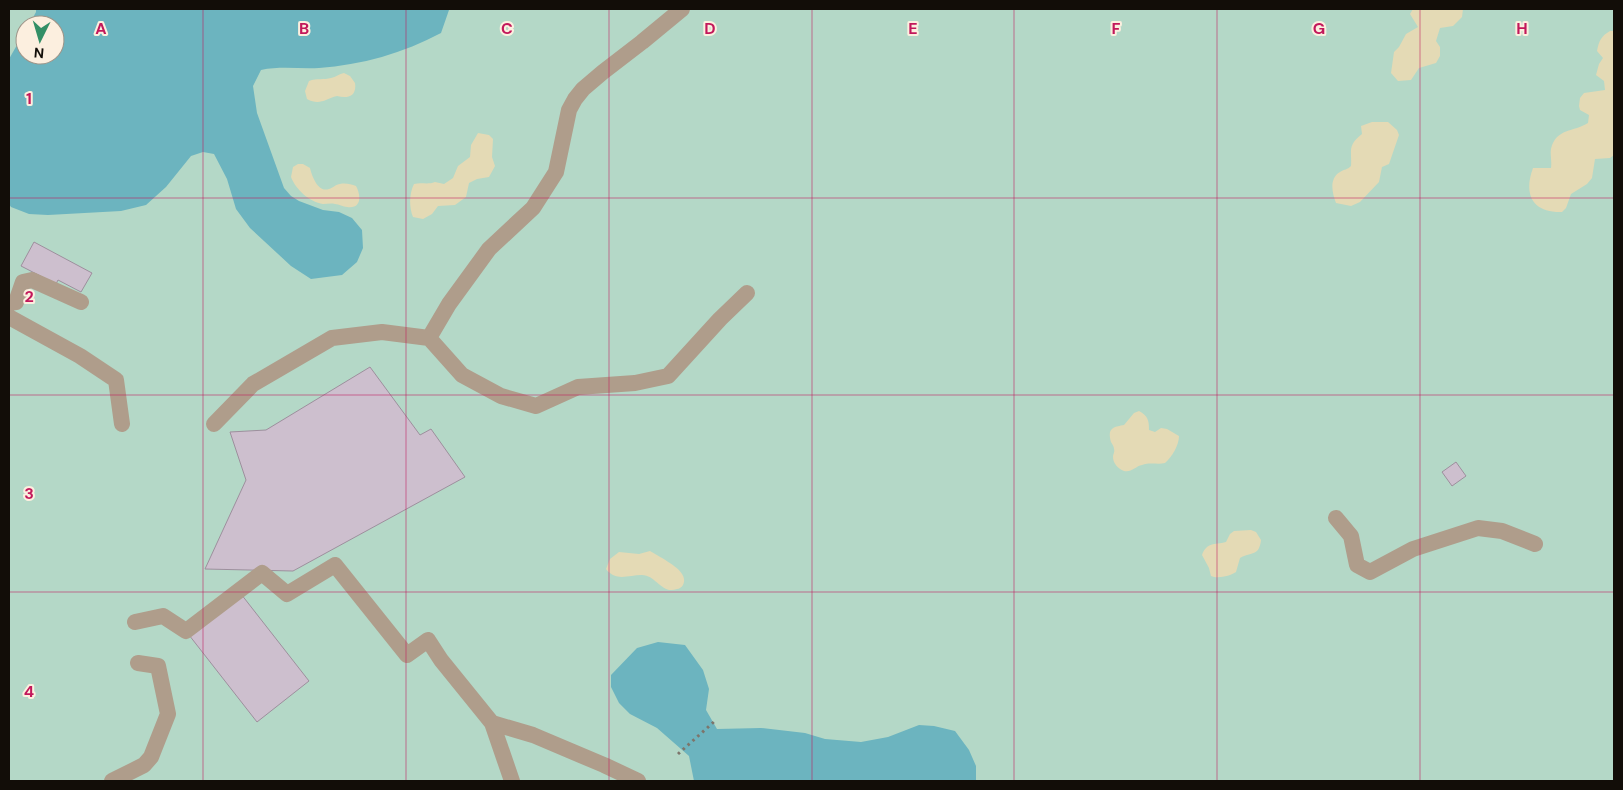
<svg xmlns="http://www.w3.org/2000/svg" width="1623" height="790" viewBox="0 0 1623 790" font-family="'DM Sans',sans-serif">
  <rect width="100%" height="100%" fill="#eee2d2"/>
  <!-- green -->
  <path fill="#b4d8c7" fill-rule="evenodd" d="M9,9H1614V781H9ZM25,25H55V55H25Z"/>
  <!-- sand -->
  <path fill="#e4dab5" d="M1413,9H1463L1462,17L1453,26L1440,28L1436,41L1440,47V56L1436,63L1419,68L1411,80L1398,81L1391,73L1394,52L1399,47L1406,34L1418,27L1410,14Z
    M1610,31H1614V155L1610,158L1595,159L1592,178L1587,184L1571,194L1566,208L1562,212C1533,213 1523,195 1533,168H1551C1552,161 1550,154 1551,149C1556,128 1574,132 1588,123L1589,115L1580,110L1579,106L1580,98L1584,93L1605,90L1604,81L1596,75L1599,64L1603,58L1597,51C1599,41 1601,36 1610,31Z
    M344,73L350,76L355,83C357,96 348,99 337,96C325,99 320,106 307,99L305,91L309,81C317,78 324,80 331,78C336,77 339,74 344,73Z
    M1372,122H1388L1397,130L1399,135L1389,164L1382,167L1379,182L1360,202L1351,206L1336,203C1332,193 1329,178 1340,172C1345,169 1347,170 1351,166C1352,150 1347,146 1362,134L1361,126Z
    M478,133L489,135L493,139L492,157L495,166L489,177L477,179L469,183L466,197L455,205L438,206L432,214L423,219L413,217C409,207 409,194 414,184C422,182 427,185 435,182L444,184L453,178L458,166L470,157L471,145Z
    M298,164H303L310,168C312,176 318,193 329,189C333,188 336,184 340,184C345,183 351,184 356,186C361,195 362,209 347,207C343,207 339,204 335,204C331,203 327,204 323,204C310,202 296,190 291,177L293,167Z
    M1139,411C1148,416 1149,420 1149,430L1155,432L1161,428L1167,429L1179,436C1179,445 1172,457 1165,463C1158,465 1150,462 1142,465C1136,466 1131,473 1124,471C1118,469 1113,463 1113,457C1113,454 1115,452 1114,449C1114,446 1112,444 1111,442C1107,428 1113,427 1124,425L1134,413Z
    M1251,530L1256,532L1261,540C1259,557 1252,551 1240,558L1236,572C1230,576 1218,579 1211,576L1209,568L1202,555C1207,542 1214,545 1226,542L1230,534L1234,531Z
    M650,551C658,556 678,566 682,574C684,577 685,581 683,585C682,587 679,589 677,589C662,595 656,575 642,575C628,575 616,582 606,569L610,559L619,552L639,554Z"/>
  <!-- water -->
  <path fill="#6cb4bf" d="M36,9H449V10L441,33C404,53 361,65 319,68C299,69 280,66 261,70L253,86L257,113L284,188L291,196L299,201L323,210L339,212L352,218L362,230L363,248L357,262L342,275L311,279L291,266L250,228L236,209L227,179L214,154L203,152L191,156L166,187L146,205L121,211L48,215L29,214L11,207L9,204V59L25,31V55H55V25H29L36,12Z
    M658,642L685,645L703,670L709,689L706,710L717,729L761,728L805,733L825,739L861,742L888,737L919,725L934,726L955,731L969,750L976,766V781H694L689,756L657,728L630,714L619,703L611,687V675L637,648Z"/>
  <!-- building -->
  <path fill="#cdbfce" stroke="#9d8f9d" d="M34,242L92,273L81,292L58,280L56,284L21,266Z
    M370,367L420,435L431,429L465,477L293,571L205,569L246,480L230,432L266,430Z
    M1456,462L1466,476L1452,486L1442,472Z
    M241,594L309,681L257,722L189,635Z"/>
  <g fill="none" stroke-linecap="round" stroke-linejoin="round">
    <!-- path -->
    <path stroke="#7d756b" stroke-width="3" stroke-dasharray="2.5 4" stroke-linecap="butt" d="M678,754L716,720"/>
    <!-- lane -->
    <path stroke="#af9d8b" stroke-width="16" d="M9,303L16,302L23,282L32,280L81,302
      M9,317L80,356L116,380L122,424
      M429,338L449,304L489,249L533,208L556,172L569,110L575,99L583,89L603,72L642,42L682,9
      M214,424L253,384L332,338L382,332L429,338L462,375L501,396L536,406L578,387L635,383L668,376L720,319L747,293
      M1336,518L1351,536L1357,565L1370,572L1413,549L1478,528L1502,531L1535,544
      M135,622L163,616L186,631L262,573L287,594L335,565L407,655L428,640L441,660L492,723L533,735L604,765L638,781
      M492,723L512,781
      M112,781L144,765L151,757L168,714L158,666L138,663"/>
  </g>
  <!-- grid -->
  <path fill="none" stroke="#c2185b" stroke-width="1" stroke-opacity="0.55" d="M203,9V781M406,9V781M609,9V781M812,9V781M1014,9V781M1217,9V781M1420,9V781M9,198H1614M9,395H1614M9,592H1614"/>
  <g font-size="16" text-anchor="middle" font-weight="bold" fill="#c2185b" stroke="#fcefdf" stroke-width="4" stroke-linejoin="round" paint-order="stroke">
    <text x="101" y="34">A</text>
    <text x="304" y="34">B</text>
    <text x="507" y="34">C</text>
    <text x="710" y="34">D</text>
    <text x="913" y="34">E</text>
    <text x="1116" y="34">F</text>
    <text x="1319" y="34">G</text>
    <text x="1522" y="34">H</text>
    <text x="29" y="104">1</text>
    <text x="29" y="302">2</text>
    <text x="29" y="499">3</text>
    <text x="29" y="697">4</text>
  </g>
  <!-- border -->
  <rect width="1623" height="790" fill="none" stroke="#120d08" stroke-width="20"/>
  <!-- north arrow -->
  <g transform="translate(40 40) rotate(185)"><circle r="24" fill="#fcefdf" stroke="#9e9589"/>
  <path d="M0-4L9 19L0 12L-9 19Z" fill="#338f66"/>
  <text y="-8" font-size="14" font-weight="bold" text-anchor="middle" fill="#120d08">N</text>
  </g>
</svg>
